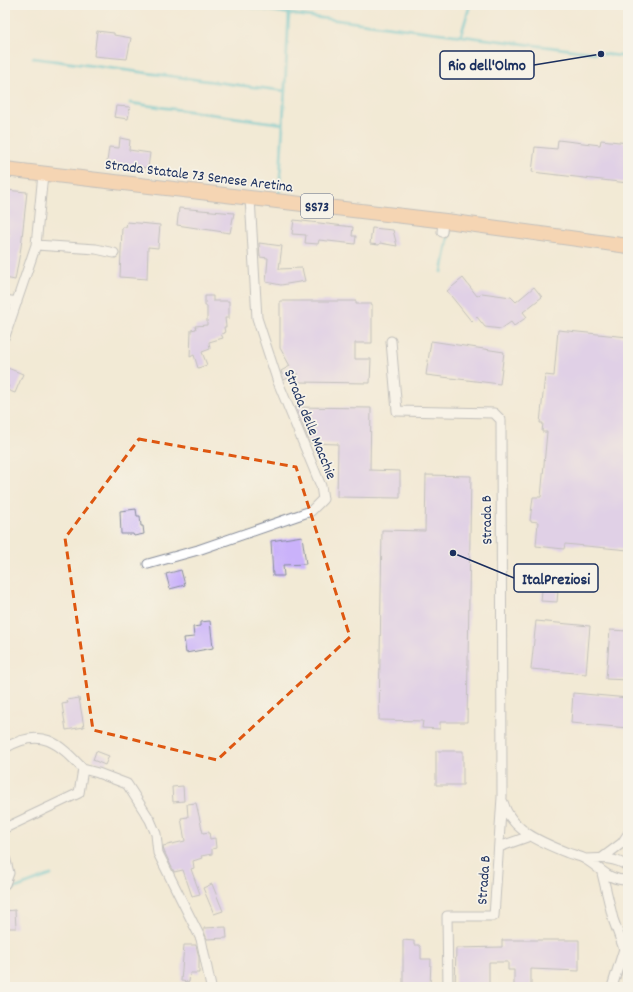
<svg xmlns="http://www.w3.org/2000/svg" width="633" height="992" viewBox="0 0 633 992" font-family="Dekko,sans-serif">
  <rect width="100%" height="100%" fill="#f7f3e8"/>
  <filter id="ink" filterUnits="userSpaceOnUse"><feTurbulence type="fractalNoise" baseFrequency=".025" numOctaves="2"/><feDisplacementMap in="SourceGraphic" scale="8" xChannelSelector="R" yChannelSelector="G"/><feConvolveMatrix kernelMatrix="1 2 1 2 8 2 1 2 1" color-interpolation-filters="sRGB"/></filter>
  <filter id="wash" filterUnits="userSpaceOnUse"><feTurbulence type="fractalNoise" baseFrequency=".012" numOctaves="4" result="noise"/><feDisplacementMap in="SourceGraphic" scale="16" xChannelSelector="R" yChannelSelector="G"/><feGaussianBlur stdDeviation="0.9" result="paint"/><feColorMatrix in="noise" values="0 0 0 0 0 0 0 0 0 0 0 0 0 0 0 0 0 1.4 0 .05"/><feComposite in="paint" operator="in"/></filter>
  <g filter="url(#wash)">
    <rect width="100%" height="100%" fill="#f2ead5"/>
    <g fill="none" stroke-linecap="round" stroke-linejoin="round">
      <!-- stream -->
      <path stroke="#51bec8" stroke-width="3" d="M236,5L297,15L628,57
        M461,35L470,5
        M33,58L285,91
        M130,103L283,124
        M279,197L289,13
        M442,272L450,228
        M5,892L51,875"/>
    </g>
    <g id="blocks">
      <!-- building -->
      <path fill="#cab2fa" d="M97,31L114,33V35L131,38L127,59L94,56Z
        M116,106L130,107L128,119L114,117Z
        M120,138L130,140L129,150L150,153L148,168L107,162L109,147L119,148Z
        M558,140L600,145L601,140L628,143V183L532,172L535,147L557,149Z
        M5,190L27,192L21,247L15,280L5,278V255L9,232L5,231Z
        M179,208L234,213L230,233L177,225Z
        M294,220L353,227L352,236H356L355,244L319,240L318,244L305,243L306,235L292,234Z
        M127,222L160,225L158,248L148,247L147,279L120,277L122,227H126Z
        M372,228L393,230L397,246L380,243L379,245L370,244Z
        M259,243L282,246L279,269L302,268L305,281L281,285L266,282L268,258L260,257Z
        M463,278L477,296L482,293L511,297L516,302L534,287L542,297L523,312L527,317L514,326L511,322L501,329L485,327L477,317L472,322L447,291Z
        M205,296H213V301H229V318H225L226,327H224L225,333L221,334L223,338L209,342L210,349L202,352L207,365L198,368L194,355L190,357L191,330L196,329L195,326L207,325V306H205Z
        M280,301H356V304H372V343H355V359H371L370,383L297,382L298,373L284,380L281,371L290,366L280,348Z
        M558,330L628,337V550L565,544L564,549L536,546L538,522L530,521L533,497H541L547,432H542L543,423H540L545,375L554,376Z
        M431,341L504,352L500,384L426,375Z
        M5,367L23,374L15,393L7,390L9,386L5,385Z
        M295,407L371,408L370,470L400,471V498L337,497L338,444L310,443Z
        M426,475L471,476L467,722H440V729L422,728L423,721L379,720L382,530L425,531Z
        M136,509L137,516H140L141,526H143L144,534L134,536L133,534H121L120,511Z
        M302,536L306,564L283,565L284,576H273L271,541Z
        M181,570L185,585L170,589L166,574Z
        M542,590L558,591L557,602L541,601Z
        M210,621L213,648L186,653L184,638L194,637L193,627L200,626V622Z
        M536,621L590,626L586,674L531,669Z
        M610,630L628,631V680L606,679Z
        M573,693L628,698V728L571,723Z
        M79,698L84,727L66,730L62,704L68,703L67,700Z
        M96,751L109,756L105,765L93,760Z
        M436,751H463V785H436Z
        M183,786L184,801L173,802L172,787Z
        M196,803L203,833L209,832L210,839L215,838L216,848L212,849V854L201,856L202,858L193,861L194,868L191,869L200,894L192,896L183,870L174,872L164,851L163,846L185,841L181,818L188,817L187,804Z
        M212,884L223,911L214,914L203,888Z
        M15,910L16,928H6L5,911Z
        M226,927L227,938L207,939L204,932V928Z
        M403,940L414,941V945H419L421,948V959H431L430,987H403Z
        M502,940H579V971L531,969V987H514V970H508V962H489V987H455L456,948L502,947Z
        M184,945H196L199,957V973H190L189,982L181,981Z"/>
    </g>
  </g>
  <g filter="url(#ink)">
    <use href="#blocks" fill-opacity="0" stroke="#868c9a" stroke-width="1"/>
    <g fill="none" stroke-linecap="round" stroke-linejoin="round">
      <!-- minor casing -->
      <g stroke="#868c9a" stroke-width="11">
        <path id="minor" d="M442,232L443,221
          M36,245L96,249L114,253
          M5,300L17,302
          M5,336L36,245L43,174
          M391,341L397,411L494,413L501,420L502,797L494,916H447L448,987
          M148,564L198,550L311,511L323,499L321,486L278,382L257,318L250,198
          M5,748C41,727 58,742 83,769
          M503,802C511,831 543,843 568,853C573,855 580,856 585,859C601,868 608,881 628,880
          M5,828L79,793L83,769L98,773L127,784L150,820L156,834L158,853L201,939L211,987
          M499,847L530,836
          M5,857L9,873L5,884
          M602,858L622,843L628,834
          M585,859C600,858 616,857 628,867
          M602,873L613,919L624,949
          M612,987L628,936"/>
      </g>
      <!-- primary casing -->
      <g stroke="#868c9a" stroke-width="16">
        <path id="primary" d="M5,169L454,222L628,246"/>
      </g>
      <!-- minor -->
      <use href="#minor" stroke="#fff" stroke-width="9"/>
      <!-- primary -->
      <use href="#primary" stroke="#f9bc8a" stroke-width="14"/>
    </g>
  </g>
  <!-- marked area -->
  <path d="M0 0H633V992H0ZM139,439L296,467L350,637L217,760L93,730L65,538Z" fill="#f2ead5" fill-opacity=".55" fill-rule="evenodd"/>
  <path fill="none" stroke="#de5710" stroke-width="3" stroke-dasharray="8 5" stroke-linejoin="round" d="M139,439L296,467L350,637L217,760L93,730L65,538Z"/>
  <g text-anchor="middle" stroke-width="3.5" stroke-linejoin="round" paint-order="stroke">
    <!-- shield labels -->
    <rect fill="#f7f3e8" stroke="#5d6a87" stroke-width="1" x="301" y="194" width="32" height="24" rx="3"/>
    <g font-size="14" font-weight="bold" fill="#1b2f5e">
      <text x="317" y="211">SS73</text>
    </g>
    <!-- street labels -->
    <g font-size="15" fill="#1b2f5e" stroke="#f7f3e8">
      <text transform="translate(199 175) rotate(7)" y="5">Strada Statale 73 Senese Aretina</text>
      <text transform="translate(311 424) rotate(68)" y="5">Strada delle Macchie</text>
      <text transform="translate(486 520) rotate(-91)" y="5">Strada B</text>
      <text transform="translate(483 880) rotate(-86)" y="5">Strada B</text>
    </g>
  </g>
  <!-- callouts -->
  <path fill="none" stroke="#1b2f5e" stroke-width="1.5" d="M601 54L534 65M453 553L514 578"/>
  <g fill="#1b2f5e" stroke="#f7f3e8" stroke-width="1.5">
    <circle cx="601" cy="54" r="4"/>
    <circle cx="453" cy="553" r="4"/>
  </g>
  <g fill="#f7f3e8" stroke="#1b2f5e" stroke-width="1.5">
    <rect x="440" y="51" width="94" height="28" rx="4"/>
    <rect x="514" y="564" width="84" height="28" rx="4"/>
  </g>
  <g font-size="16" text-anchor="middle" font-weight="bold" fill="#1b2f5e">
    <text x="487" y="70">Rio dell'Olmo</text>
    <text x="556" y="584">ItalPreziosi</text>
  </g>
  <!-- margin -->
  <rect width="633" height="992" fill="none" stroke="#f7f3e8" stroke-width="20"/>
</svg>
